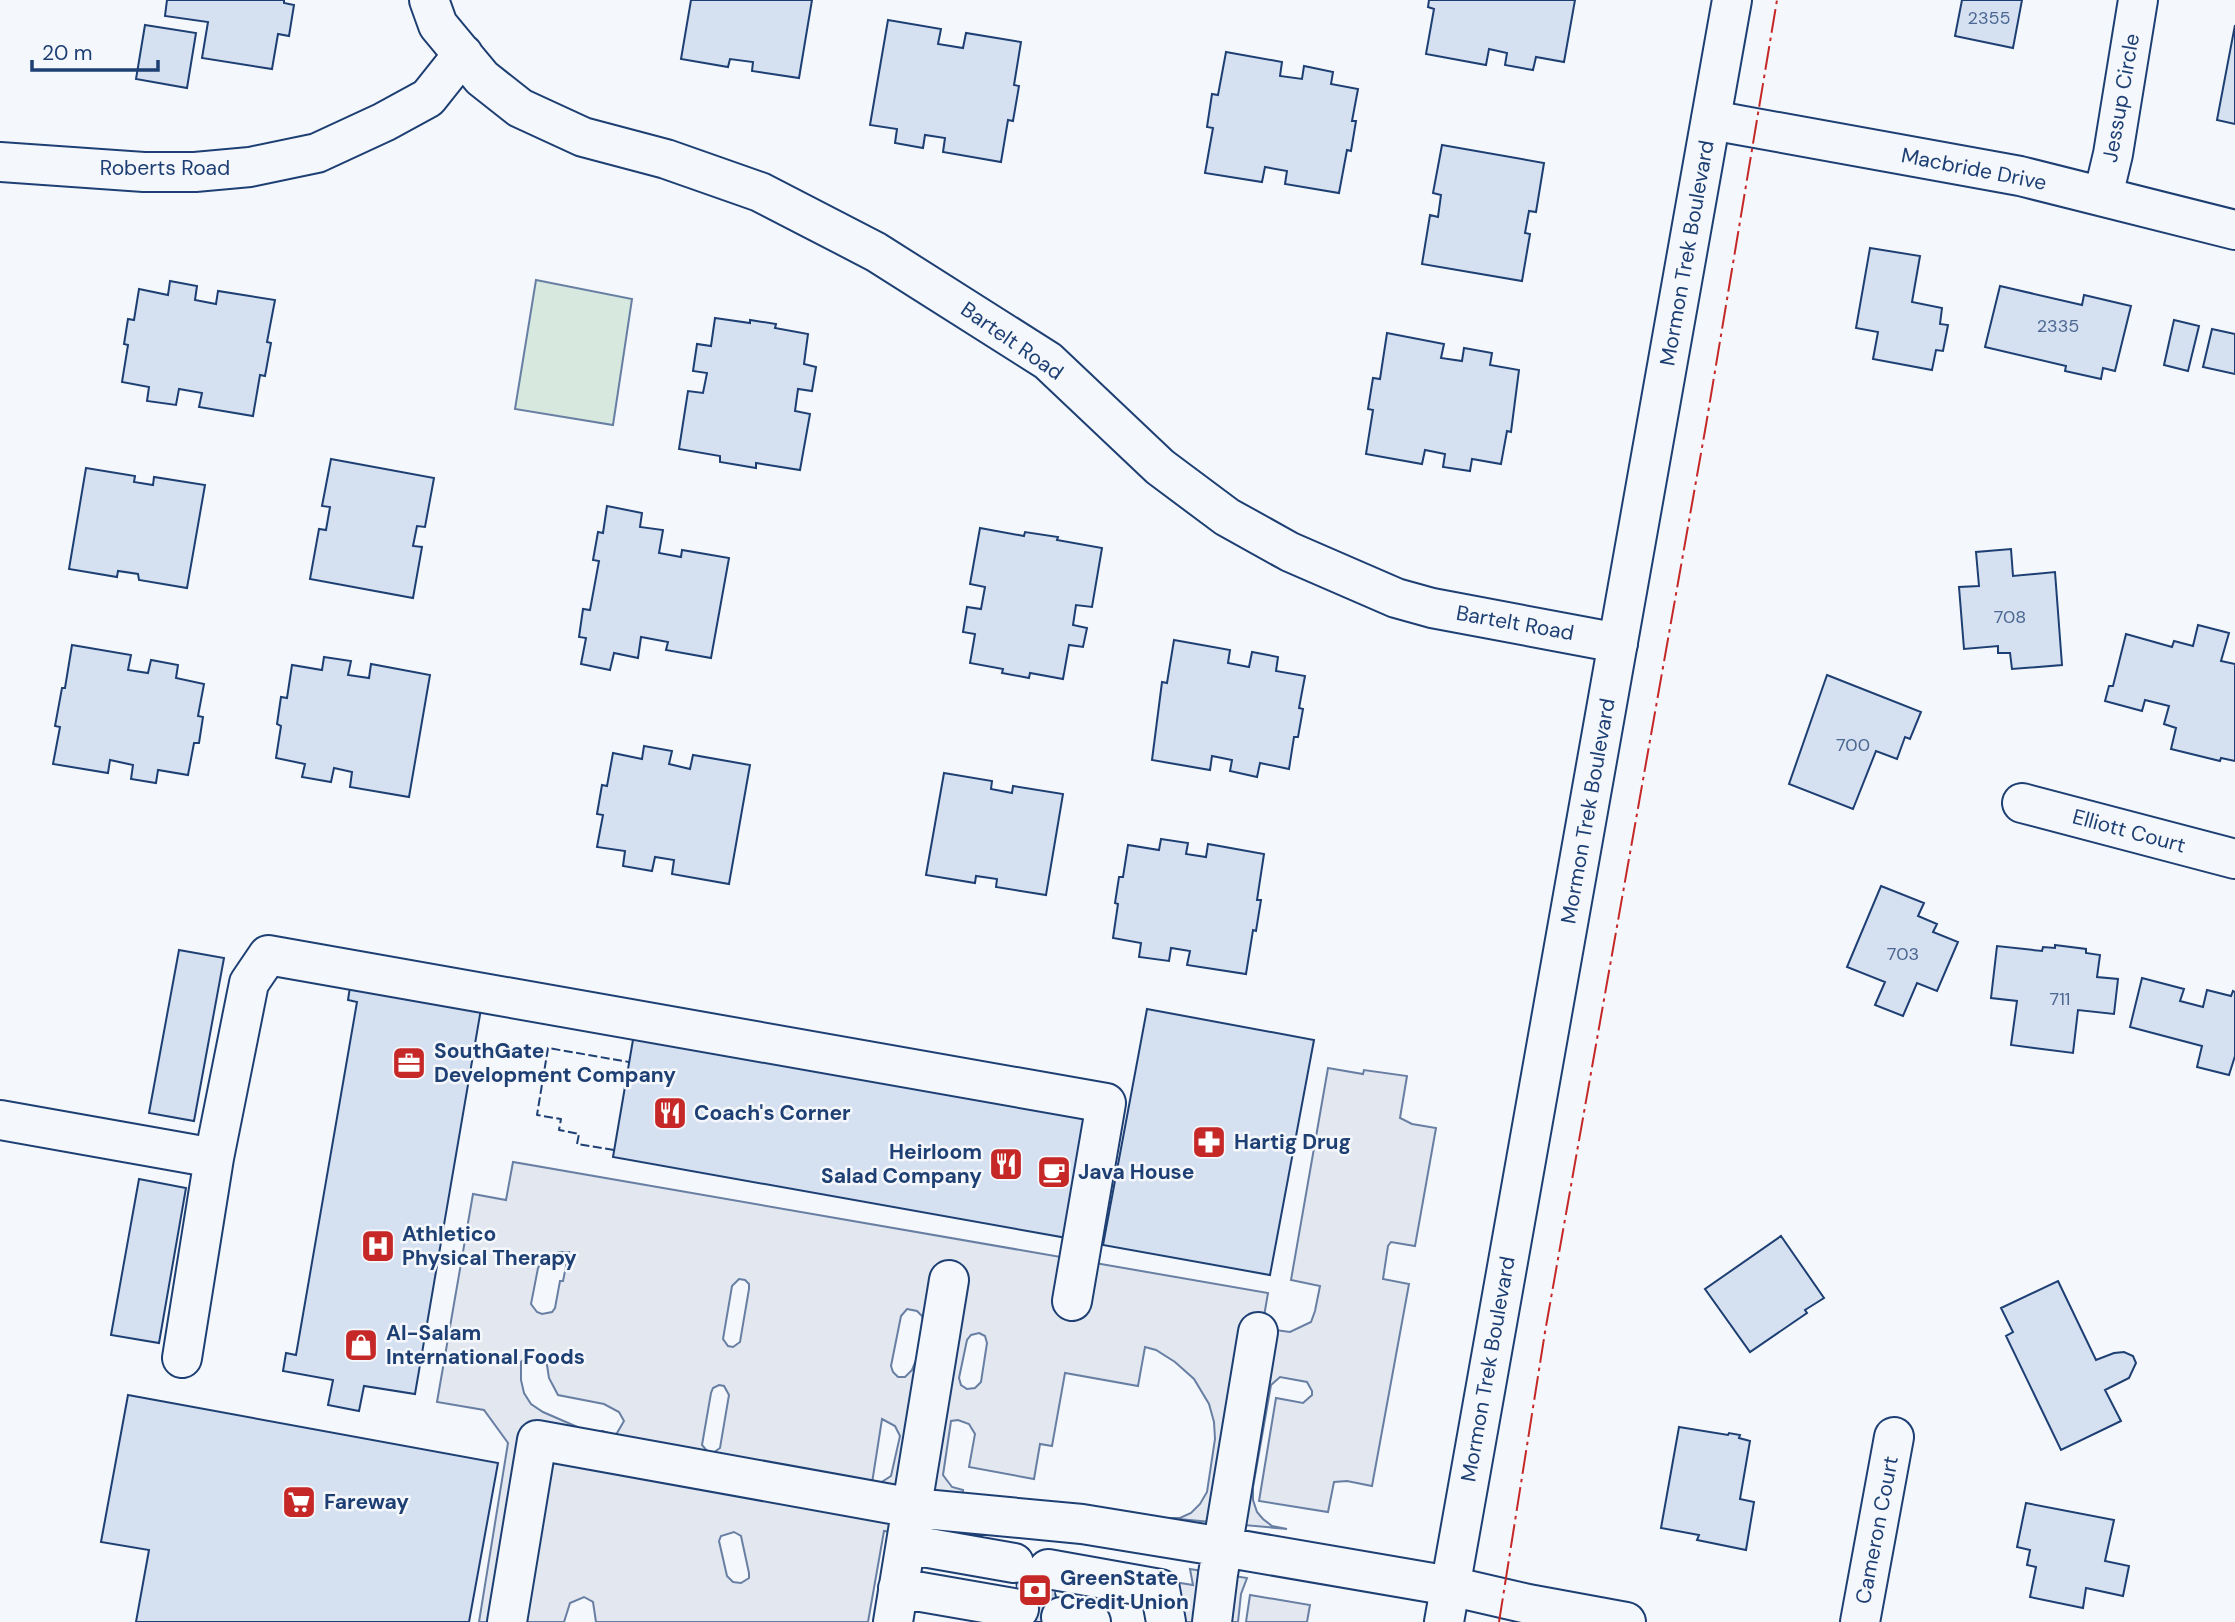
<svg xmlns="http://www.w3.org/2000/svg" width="2235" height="1622" viewBox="0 0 2235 1622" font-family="'DM Sans',sans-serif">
  <rect width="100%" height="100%" fill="#f4f7fb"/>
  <!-- green -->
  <path fill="#d7e8df" stroke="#687fa3" stroke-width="2" d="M536,280L632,299L613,425L515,409Z"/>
  <!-- parking -->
  <path fill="#e3e8f0" stroke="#687fa3" stroke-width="2" fill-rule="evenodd" d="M1328,1068L1363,1074L1364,1070L1407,1076L1400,1118L1412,1124L1436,1128L1415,1246L1391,1242L1388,1246L1383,1279L1409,1284L1372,1486L1347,1481L1334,1482L1328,1512L1259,1501L1276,1398L1303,1403L1312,1395V1391L1307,1382L1280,1377L1271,1385L1253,1487V1500L1257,1512L1263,1519L1272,1526L1287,1529L1168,1518H1180L1191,1513L1200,1504L1207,1492L1215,1439L1214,1422L1209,1404L1194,1379L1175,1362L1156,1350L1145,1347L1138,1386L1065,1373L1052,1446L1040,1444L1034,1479L969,1467L975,1434L969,1424L958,1420L951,1421L943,1475L952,1487L963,1490L957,1535L931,1538L884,1531L868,1622H596L593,1602L584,1597L570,1603L564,1622H479L508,1443L484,1410L437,1402L473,1194L506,1200L513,1162L1268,1293L1262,1328L1290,1332L1311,1322L1315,1311L1320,1286L1291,1280ZM559,1252H569L563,1281H560L555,1308L552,1312L542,1314L537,1312L531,1304L538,1268L543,1260ZM739,1279L745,1280L749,1284V1289L740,1342L733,1347L728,1346L723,1339L732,1286ZM907,1309L917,1311L922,1316L925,1327L922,1346L912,1370L905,1377H898L893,1372L891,1366L901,1316ZM979,1333L985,1336L987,1343L981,1382L975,1388L967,1389L961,1385L959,1378L967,1340L971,1335ZM536,1354L547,1365L549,1378L558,1395L604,1404L619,1412L624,1421L617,1433L614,1435L602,1431L598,1436L543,1412L531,1404L524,1393L521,1380V1362L525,1358ZM719,1385L724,1386L729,1395L720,1448L713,1453L708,1452L702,1445L711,1393L713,1388ZM882,1419L895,1426L900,1436L891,1476L880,1483H872ZM734,1532L741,1536L749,1573V1578L741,1583L733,1582L727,1576L719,1541L721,1536Z
    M1190,1569L1247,1578L1241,1594L1238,1622H1154L1161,1580L1193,1585Z
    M1250,1595L1310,1605L1307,1622H1246Z"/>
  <!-- building -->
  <path fill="#d5e0f0" stroke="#1d3f73" stroke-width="2" d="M167,0H284V3L294,5L289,36L278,34L272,69L202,58L208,22L165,16Z
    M691,0H812L799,78L752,71L753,62L730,59L728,67L681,59Z
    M1429,0H1575L1564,62L1536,57L1533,70L1505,65L1507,53L1489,49L1486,65L1426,54L1434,9L1428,7Z
    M1962,0H2022L2013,48L1955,36Z
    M888,20L941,29L938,44L963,48L966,33L1021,42L1014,85L1019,86L1013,121L1008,120L1001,162L943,152L945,138L925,135L923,148L895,143L897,129L870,125Z
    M145,25L196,33L187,88L136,79Z
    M2235,25V124L2217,120Z
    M1226,52L1282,62L1280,76L1302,79L1304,66L1333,72L1331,84L1358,89L1352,121H1356L1351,151L1347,150L1339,193L1285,184L1287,171L1265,167L1262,182L1205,173L1213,128L1207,127L1212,94L1218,95Z
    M1442,145L1544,163L1536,212L1529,211L1525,233L1530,234L1522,281L1422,264L1430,215L1438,217L1441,195L1433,193Z
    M1870,248L1920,256L1912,302L1942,308L1940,324L1948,325L1943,351L1936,350L1932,370L1873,359L1878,332L1856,328Z
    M170,281L197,286L195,300L216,304L218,291L275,300L267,342L271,343L265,376L260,375L253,416L199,407L202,393L179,389L176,405L147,401L149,387L122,382L128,345L124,344L128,319L134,320L139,289L168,295Z
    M2000,286L2082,305L2084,295L2131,306L2115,371L2103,368L2101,379L2065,371L2066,366L1985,347Z
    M715,318L750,323V320L776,324L775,328L808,334L804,364L816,367L812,391L798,389L795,411L810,414L800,470L756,463V468L720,462V456L679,449L688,391L703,393L707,373L693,371L697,344L711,346Z
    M2174,320L2199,326L2188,371L2164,365Z
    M2212,329L2235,334V374L2203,367Z
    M1387,333L1444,344L1441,358L1462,361L1464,348L1492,353L1490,365L1519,370L1511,432L1507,431L1501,464L1472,459L1470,471L1443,467L1445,454L1425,450L1422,464L1366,454L1373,410L1368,409L1373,378L1380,379Z
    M331,459L434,478L425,527L417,526L413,546L422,547L413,598L310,579L319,529L326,530L330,507L322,506Z
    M86,468L135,476L134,482L153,485L154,477L205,485L187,588L139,580L138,574L118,571L117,577L69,569Z
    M607,506L642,513L640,527L663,530L659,553L681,557L682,550L729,558L711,658L666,650L668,642L641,637L638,658L614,653L610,670L581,664L586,638L579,637L583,609L590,610L599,561L593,560L598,532L603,533Z
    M980,528L1024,536L1025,532L1058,537L1057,540L1102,548L1092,607L1076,605L1073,625L1087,628L1083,647L1069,645L1063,679L1030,673L1029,678L1002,673L1003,669L970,663L975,634L963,632L967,607L981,609L985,587L970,584Z
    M2011,549L2013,576L2055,572L2062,665L2012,669L2010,653H1998V646L1964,649L1959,587L1979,586L1976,552Z
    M2198,625L2229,633L2221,661L2235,664V761L2221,758L2220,761L2171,749L2176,728L2164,724L2169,706L2145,700L2142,711L2105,701L2109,686H2113L2126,634L2172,647L2174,641L2193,646Z
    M1174,640L1230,650L1228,663L1249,667L1252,652L1278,657L1276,671L1305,676L1299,708L1303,709L1298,737H1294L1289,769L1260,763L1257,777L1230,771L1232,760L1212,756L1210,770L1152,760L1162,682L1167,683Z
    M72,645L131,655L128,670L148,673L151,660L178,665L176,678L204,684L198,716L203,717L199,743H194L188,775L158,770L156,783L131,779L133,765L110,760L108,773L53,764L60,727L55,726L62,688H65Z
    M324,657L351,661L348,675L369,678L371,664L430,675L409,797L350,787L352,772L334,768L331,782L302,777L305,764L276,758L281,726L277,724L281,697L287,698L292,665L322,670Z
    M1827,675L1921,712L1910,739L1905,737L1897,759L1876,751L1853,809L1789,784Z
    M644,746L672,751L669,764L690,769L693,755L750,765L729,884L672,874L674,860L655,857L652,871L623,866L625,851L597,847L603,815L597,814L602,785L607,786L613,753L642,759Z
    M944,773L992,781L991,789L1012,793L1013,786L1063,794L1046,895L996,887L997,879L976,876L975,883L926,875Z
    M1161,839L1188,843L1186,854L1206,857L1208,844L1264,854L1257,900H1261L1256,931L1253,930L1246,974L1187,965L1190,951L1171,948L1169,961L1139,957L1141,943L1113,938L1118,904L1115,903L1119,877H1123L1128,845L1159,850Z
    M1881,886L1924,903L1918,916L1937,924L1933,932L1958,942L1937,991L1917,983L1903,1016L1875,1005L1885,982L1847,967Z
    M2055,945L2086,949V953L2100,955L2097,977L2118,979L2114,1014L2078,1010L2073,1053L2011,1045L2017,1001L1991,998L1997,946L2042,951L2043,947L2055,948Z
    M179,950L224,958L194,1121L149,1113Z
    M2142,978L2184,989L2180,1001L2203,1007L2207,990L2231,996L2233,991L2235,992V1056L2229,1075L2197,1067L2202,1046L2130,1027Z
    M351,980L482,1003L415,1394L364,1386L359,1411L328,1405L333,1380L283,1371L286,1353L296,1355L357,1002L348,1000Z
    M1147,1009L1314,1040L1270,1275L1103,1245Z
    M634,1034L1089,1116L1067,1238L613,1157Z
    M139,1179L186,1188L159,1343L111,1335Z
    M1781,1236L1824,1298L1805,1310L1807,1313L1750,1352L1705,1289Z
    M2058,1281L2096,1360L2114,1353L2124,1352L2133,1356L2136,1363L2129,1378L2105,1390L2121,1421L2061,1450L2006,1336L2013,1332L2001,1308Z
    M128,1395L498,1463L469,1622H136L149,1550L101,1542Z
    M1679,1427L1728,1435L1729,1433L1740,1435L1739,1438L1750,1441L1740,1499L1754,1502L1746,1550L1697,1540L1699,1535L1661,1528Z
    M2026,1503L2114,1520L2105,1561L2129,1566L2123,1596L2086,1588L2083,1608L2030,1597L2036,1567L2027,1565L2030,1550L2017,1547Z
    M1014,1556L1046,1561L1063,1622H1020Z"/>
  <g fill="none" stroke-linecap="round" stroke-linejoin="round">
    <!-- minor-tunnel -->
    <path stroke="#c9d2e0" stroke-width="38" stroke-dasharray="38 19" stroke-linecap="butt" d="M1017,1586L1055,1593"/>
    <!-- minor casing -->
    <g stroke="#1d3f73" stroke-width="42">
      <path id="minor" d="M429,0L438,25L482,78L520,108L583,137L666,159L760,192L876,252L1048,361L1160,467L1227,517L1290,552L1396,598L1432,608L1618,643
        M1711,120L2020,176L2235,230
        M0,162L144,172H195L250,167L317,153L384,122L428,98L463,54
        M2103,196L2113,154L2138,0
        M2022,803L2235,859
        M0,1120L214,1158L249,983L268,955L1106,1103L1072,1301
        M182,1358L214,1158
        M906,1544L1014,1563
        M1048,1569L1160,1589L1166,1622
        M898,1588L1019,1609
        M1061,1617L1091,1622
        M507,1622L537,1440L913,1508L1082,1524L1223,1547L1450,1586L1528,1604L1626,1622
        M893,1622L949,1280
        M1212,1622L1218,1574L1258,1332
        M1860,1622L1894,1437"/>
    </g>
    <!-- major casing -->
    <g stroke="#1d3f73" stroke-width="42">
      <path id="major" d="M1444,1622L1732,0"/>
    </g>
    <!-- minor -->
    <use href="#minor" stroke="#f4f7fb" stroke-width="38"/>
    <!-- major -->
    <use href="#major" stroke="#f4f7fb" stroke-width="38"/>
    <!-- fence -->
    <path stroke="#1d3f73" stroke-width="2" stroke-dasharray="9 3.5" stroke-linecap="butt" d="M614,1150L577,1144L579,1134L559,1130L561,1119L537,1115L548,1048L629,1062"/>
    <!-- power -->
    <path stroke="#c62828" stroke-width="2" stroke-dasharray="24 5 3.5 5" stroke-linecap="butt" d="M1499,1622L1545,1332L1706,425L1777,0"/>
  </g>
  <!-- icons -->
  <defs>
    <g id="office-square" transform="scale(1.75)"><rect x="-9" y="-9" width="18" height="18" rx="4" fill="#c62828" stroke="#f4f7fb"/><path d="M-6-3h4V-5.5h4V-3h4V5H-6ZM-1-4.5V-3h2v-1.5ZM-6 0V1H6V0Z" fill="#fff"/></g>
    <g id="restaurant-square" transform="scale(1.75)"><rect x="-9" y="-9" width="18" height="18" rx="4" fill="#c62828" stroke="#f4f7fb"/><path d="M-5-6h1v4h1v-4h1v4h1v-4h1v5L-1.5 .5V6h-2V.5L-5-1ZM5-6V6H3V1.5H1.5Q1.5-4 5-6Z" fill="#fff"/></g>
    <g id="pharmacy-square" transform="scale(1.75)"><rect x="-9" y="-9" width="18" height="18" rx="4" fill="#c62828" stroke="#f4f7fb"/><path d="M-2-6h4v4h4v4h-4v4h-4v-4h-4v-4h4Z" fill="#fff"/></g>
    <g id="cafe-square" transform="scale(1.75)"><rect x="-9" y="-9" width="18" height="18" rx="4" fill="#c62828" stroke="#f4f7fb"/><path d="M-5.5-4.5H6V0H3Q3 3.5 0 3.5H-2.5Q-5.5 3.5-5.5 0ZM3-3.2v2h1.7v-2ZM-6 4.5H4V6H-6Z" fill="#fff"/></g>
    <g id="hospital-square" transform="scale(1.75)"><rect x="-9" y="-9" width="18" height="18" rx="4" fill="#c62828" stroke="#f4f7fb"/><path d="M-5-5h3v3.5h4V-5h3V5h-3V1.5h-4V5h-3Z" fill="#fff"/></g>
    <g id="shop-square" transform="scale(1.75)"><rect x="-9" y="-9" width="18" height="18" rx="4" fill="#c62828" stroke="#f4f7fb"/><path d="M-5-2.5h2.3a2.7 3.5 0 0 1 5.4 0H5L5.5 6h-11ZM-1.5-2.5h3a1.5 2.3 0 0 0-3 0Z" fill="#fff"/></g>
    <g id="supermarket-square" transform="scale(1.75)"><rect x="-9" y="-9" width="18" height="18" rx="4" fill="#c62828" stroke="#f4f7fb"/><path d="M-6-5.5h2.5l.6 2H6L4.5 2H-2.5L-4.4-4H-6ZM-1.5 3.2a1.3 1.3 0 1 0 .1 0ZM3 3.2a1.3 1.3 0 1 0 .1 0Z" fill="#fff"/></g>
    <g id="bank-square" transform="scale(1.75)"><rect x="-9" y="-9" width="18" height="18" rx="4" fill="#c62828" stroke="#f4f7fb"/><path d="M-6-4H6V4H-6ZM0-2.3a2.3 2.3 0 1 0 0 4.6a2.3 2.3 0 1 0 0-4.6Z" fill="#fff"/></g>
  </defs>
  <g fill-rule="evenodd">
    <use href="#office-square" x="409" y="1063"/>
    <use href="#restaurant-square" x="670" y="1113"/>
    <use href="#pharmacy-square" x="1209" y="1142"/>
    <use href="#restaurant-square" x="1006" y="1164"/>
    <use href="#cafe-square" x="1054" y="1172"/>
    <use href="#hospital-square" x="378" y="1246"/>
    <use href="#shop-square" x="361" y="1345"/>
    <use href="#supermarket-square" x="299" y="1502"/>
    <use href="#bank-square" x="1035" y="1590"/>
  </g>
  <g text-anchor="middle" stroke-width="5" stroke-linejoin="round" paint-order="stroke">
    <!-- number labels -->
    <g font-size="18" fill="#4b6792">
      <text x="1989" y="24">2355</text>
      <text x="2058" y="332">2335</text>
      <text x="2010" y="623">708</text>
      <text x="1853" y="751">700</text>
      <text x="1903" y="960">703</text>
      <text x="2060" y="1005">711</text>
    </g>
    <!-- street labels -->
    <g font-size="21" fill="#1d3f73" stroke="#f4f7fb">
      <text transform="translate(2121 98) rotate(-80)" y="7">Jessup Circle</text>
      <text x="165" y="175">Roberts Road</text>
      <text transform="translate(1974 169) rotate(11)" y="7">Macbride Drive</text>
      <text transform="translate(1687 253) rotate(-80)" y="7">Mormon Trek Boulevard</text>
      <text transform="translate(1012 341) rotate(35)" y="7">Bartelt Road</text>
      <text transform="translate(1515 623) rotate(10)" y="7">Bartelt Road</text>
      <text transform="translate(1588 811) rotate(-80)" y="7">Mormon Trek Boulevard</text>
      <text transform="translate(2129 831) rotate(15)" y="7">Elliott Court</text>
      <text transform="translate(1488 1369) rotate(-80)" y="7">Mormon Trek Boulevard</text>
      <text transform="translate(1877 1530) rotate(-79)" y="7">Cameron Court</text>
    </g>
    <!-- poi labels -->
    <g font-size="21" font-weight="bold" fill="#1d3f73" stroke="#f4f7fb" text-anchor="start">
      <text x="434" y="1058">SouthGate<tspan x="434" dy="24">Development Company</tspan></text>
      <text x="694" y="1120">Coach's Corner</text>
      <text x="1234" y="1149">Hartig Drug</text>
      <text x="982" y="1159" text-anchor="end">Heirloom<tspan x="982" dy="24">Salad Company</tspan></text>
      <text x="1078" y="1179">Java House</text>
      <text x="402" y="1241">Athletico<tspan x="402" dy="24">Physical Therapy</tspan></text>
      <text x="386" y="1340">Al-Salam<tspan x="386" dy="24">International Foods</tspan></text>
      <text x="324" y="1509">Fareway</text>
      <text x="1060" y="1585">GreenState<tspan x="1060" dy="24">Credit Union</tspan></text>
    </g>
  </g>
  <!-- scale -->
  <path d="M32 60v10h126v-10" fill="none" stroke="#1d3f73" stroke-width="3.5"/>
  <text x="42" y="60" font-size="21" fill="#1d3f73" stroke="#f4f7fb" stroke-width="5" paint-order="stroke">20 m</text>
</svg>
